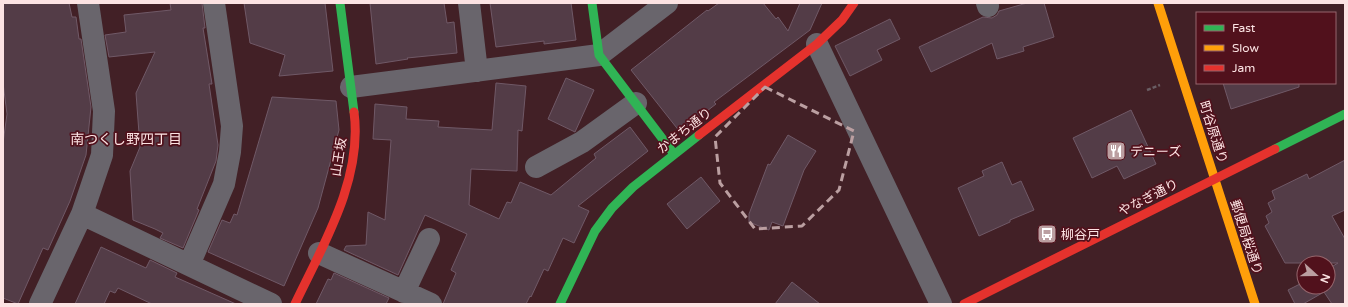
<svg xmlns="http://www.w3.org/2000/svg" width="1348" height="307" viewBox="0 0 1348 307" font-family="'Varela Round','Noto Sans JP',sans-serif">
  <rect width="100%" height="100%" fill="#422026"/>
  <!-- building -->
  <path fill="#533c47" stroke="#705967" d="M3,3H69L72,17H76L79,39H81L91,107L86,155L70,201L48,250L43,248L18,304L3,298V143L7,114L3,83Z
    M170,3H202L205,28H203L212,84H209L218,145L216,161L197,209L199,210L183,248L160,238L163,233L155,229L133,220L130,171L140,147L136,93L155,52L109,57L105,35L126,32L124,15L171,10Z
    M244,3H325L333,71L279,76L285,55L250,43Z
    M370,3H444L447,23L454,22L457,53L407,58L408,59L376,64Z
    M490,3H571L576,40L544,44V41L496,47Z
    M719,3H763L776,19L778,17L788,31L800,3H822L810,30L714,102L716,104L680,132L631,70L707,10L708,11Z
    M1027,3H1044L1054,37L1023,47L1024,51L997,59L992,43L931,72L919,47L983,17L992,18L997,15L999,11Z
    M890,19L900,39L877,50L882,60L850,76L835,46Z
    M566,78L594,90L575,132L548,119Z
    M496,83L526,86L522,131L518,130L517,171L471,169L469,205L499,219L507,202L511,203L520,182L551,195L596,158L594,154L630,127L648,151L578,206L589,211L574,243L563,238L548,271L544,269L531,297L530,296L526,304H443L456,273L451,270L467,234L425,215L398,275L344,250L346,246L366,245L368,212L385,220L391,140L373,139L375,104L407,107L406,119L439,121L438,127L492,130Z
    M1223,83H1299V87L1231,109Z
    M272,97L336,101L339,130L318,208L284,286L208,252L222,220L230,223L234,214L237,215Z
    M1131,110L1156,164L1124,179L1117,166L1092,178L1073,138Z
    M788,135L816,151L804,170L783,226L772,222L769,230L749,222V214L768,164L770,165Z
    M1345,160V210L1332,216L1345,239V304H1332L1324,292L1303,304H1295L1288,290L1304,282V287H1328V269L1338,263H1285L1265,226L1269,223L1266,216L1272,212L1268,203L1275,199L1272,191L1307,174L1309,179Z
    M1002,162L1012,185L1021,181L1034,210L1010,220V222L979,236L958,188L984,176L982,171Z
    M701,177L720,201L687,229L667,204Z
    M101,247L146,268L150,260L177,273L175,277L236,304H152L118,288L115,293L110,291L104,304H75Z
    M334,273L389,298L386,304H316L328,279L331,280Z
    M792,282L820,304H775Z"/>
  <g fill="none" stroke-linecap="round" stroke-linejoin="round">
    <!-- path -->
    <path stroke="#6a5e64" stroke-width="2.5" stroke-dasharray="4 2" stroke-linecap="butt" d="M1147,90L1160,85"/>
    <!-- street -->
    <path stroke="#69656c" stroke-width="22" d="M469,3L477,71
      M987,3L988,6
      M817,44L941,304
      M351,87L599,55L667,3
      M536,167L582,142L636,103
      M82,214L271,304
      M319,253L431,304
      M189,265L224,184L230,152L232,126L214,3
      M404,292L429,239
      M40,304L82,214L102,155L104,111L88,3"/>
    <!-- fast -->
    <path stroke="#30b455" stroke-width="9" d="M340,3L354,112
      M592,3L599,55L674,154
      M1275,149L1345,114
      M560,304L595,231L612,208L633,187L699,135"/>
    <!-- slow -->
    <path stroke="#ff9f0a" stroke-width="9" d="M1158,3L1255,304"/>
    <!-- jam -->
    <path stroke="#e5322d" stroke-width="9" d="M699,135L817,44L842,20L854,3
      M295,304C323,245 363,179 354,112
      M964,304L1275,149"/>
  </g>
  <!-- marked area -->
  <path fill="none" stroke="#bb9fa1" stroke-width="3" stroke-dasharray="8 5" stroke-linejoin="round" d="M765,87L854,131L839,190L802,226L755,229L720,183L715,137Z"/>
  <!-- icons -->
  <defs>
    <g id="restaurant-square" transform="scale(1)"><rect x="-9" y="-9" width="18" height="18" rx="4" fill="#bb9fa1" stroke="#51111c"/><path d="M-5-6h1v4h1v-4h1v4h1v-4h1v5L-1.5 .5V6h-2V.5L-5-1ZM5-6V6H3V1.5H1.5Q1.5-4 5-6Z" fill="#fff"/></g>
    <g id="bus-square" transform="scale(1)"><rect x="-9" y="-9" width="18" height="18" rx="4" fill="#bb9fa1" stroke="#51111c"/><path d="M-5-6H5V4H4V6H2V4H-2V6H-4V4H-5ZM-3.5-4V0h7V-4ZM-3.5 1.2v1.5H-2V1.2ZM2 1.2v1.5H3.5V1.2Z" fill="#fff"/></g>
  </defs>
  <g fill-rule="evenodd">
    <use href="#restaurant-square" x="1116" y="151"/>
    <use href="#bus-square" x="1047" y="234"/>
  </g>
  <g text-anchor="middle" stroke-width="3.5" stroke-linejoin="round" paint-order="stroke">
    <!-- street labels -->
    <g font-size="13" fill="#fce3e3" stroke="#51111c">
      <text transform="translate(684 130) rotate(-38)" y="5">かまち通り</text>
      <text transform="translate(1214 132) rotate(72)" y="5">町谷原通り</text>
      <text transform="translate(338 157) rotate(-81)" y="5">山王坂</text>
      <text transform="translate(1148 197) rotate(-27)" y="5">やなぎ通り</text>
      <text transform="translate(1247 237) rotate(72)" y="5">郵便局桜通り</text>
    </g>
    <!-- poi labels -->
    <g font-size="13" fill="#fce3e3" stroke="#51111c" text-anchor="start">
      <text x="1130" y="156">デニーズ</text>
      <text x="1061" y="239">柳谷戸</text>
    </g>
    <!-- neighbourhood labels -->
    <g font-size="14" fill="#fce3e3" stroke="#51111c">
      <text x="126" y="144">南つくし野四丁目</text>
    </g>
  </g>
  <!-- border -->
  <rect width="1348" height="307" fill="none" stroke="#fce3e3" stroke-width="8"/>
  <!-- legend -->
  <rect x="1196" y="12" width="140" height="72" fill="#51111c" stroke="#95656c"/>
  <rect x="1204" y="25" width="20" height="6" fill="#30b455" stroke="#95656c"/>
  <text x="1232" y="32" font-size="12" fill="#fce3e3">Fast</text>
  <rect x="1204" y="45" width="20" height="6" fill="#ff9f0a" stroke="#95656c"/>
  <text x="1232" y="52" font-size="12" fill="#fce3e3">Slow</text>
  <rect x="1204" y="65" width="20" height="6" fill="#e5322d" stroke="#95656c"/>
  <text x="1232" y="72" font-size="12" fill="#fce3e3">Jam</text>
  <!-- north arrow -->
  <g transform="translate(1316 275) rotate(111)"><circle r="19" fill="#51111c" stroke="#95656c"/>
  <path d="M0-3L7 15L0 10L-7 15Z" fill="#bb9fa1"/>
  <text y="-6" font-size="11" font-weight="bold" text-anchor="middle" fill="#fce3e3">N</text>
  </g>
</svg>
